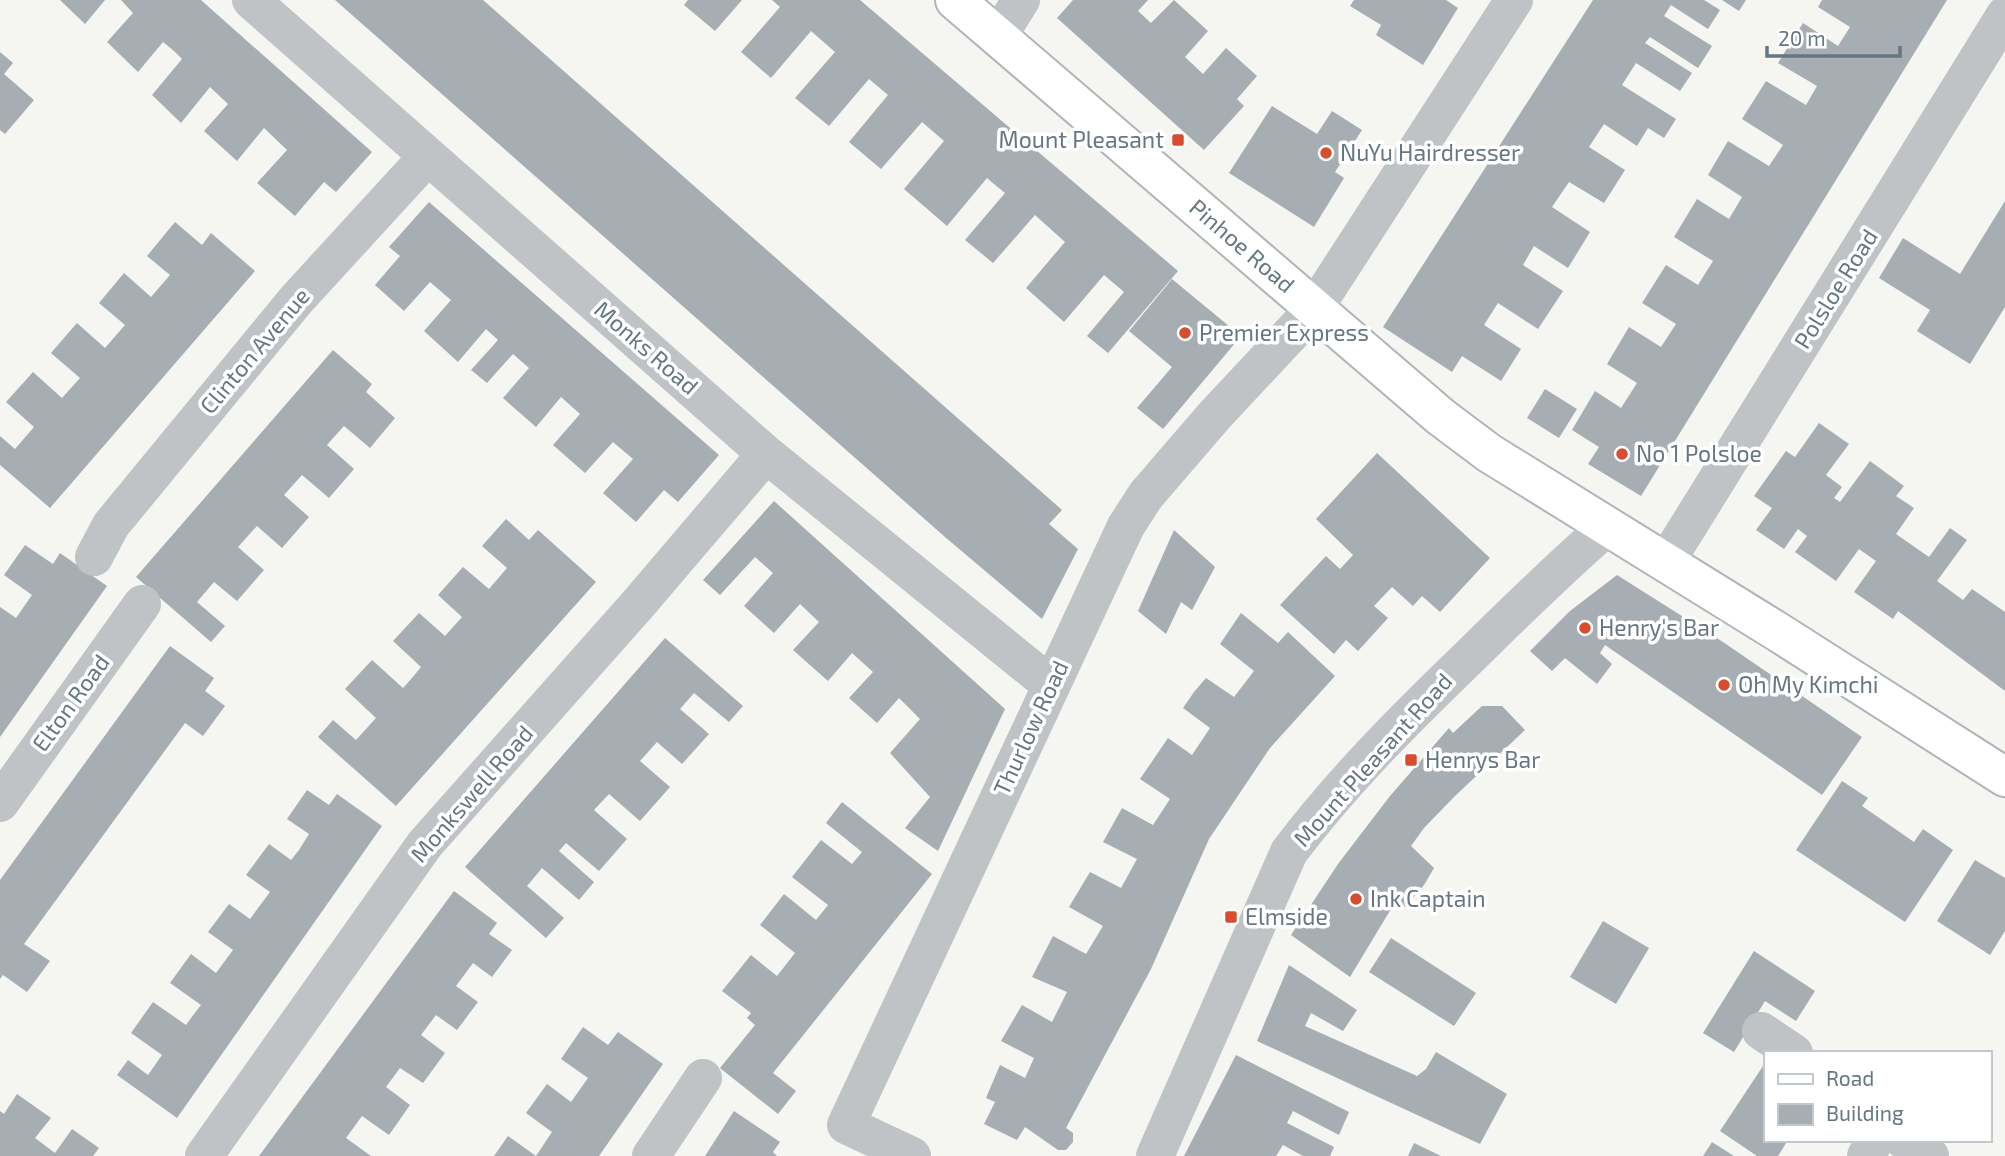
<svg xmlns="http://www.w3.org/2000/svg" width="2005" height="1156" viewBox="0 0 2005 1156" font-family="'Exo 2',sans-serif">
  <rect width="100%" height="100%" fill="#f5f5f2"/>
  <!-- building -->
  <path fill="#a6aeb3" d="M60,0H105L85,24Z
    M121,0H201L372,152L336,192L324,182L295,216L257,183L287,150L264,128L237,161L204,131L228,104L210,87L181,123L152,95L182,59L174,51L163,42L138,72L107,42L133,13Z
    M335,0H483L1062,510L1049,524L1078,549L1042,619L945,537Z
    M688,0H742L715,31L684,5Z
    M772,0H860L1178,271L1108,353L1087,336L1124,292L1104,275L1064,322L1026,288L1065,242L1035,215L993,263L965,240L1005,193L994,184L987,178L947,226L904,189L944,141L922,122L881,169L849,142L888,95L869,79L829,126L795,98L835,52L811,31L771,78L741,52L780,7Z
    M1073,0H1148L1138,11L1151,23L1174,0L1208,31L1185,57L1203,74L1226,48L1257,76L1237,99L1244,106L1204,150L1057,18Z
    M1354,0H1446L1458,8L1423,65L1376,35L1381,25L1350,6Z
    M1593,0H1704L1720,10L1708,29L1671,5L1664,16L1712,46L1698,68L1650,37L1645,43L1692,73L1680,91L1636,63L1622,85L1676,119L1664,138L1648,128L1637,146L1604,124L1589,147L1625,170L1604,203L1569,182L1552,207L1590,232L1568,268L1534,246L1523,265L1563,291L1538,329L1498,303L1484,325L1521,349L1501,381L1462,356L1452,372L1383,327Z
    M1722,0H1746L1739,11Z
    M1822,0H1947L1641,496L1588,464L1599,447L1572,430L1595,391L1621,408L1637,383L1607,364L1629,327L1661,347L1676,324L1642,303L1666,265L1698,285L1713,261L1674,237L1697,199L1729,219L1742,197L1708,175L1728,141L1769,166L1783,145L1742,119L1766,81L1806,105L1817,86L1778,63L1803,23L1838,46L1850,27L1818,7Z
    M0,52L13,63L4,74L34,100L5,134L0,130Z
    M1272,106L1317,134L1332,111L1362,130L1335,172L1344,178L1314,227L1229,173Z
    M2005,201V307L1970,364L1917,331L1930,310L1879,278L1903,238L1960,274Z
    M429,202L719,455L678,502L664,490L636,522L603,493L633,459L613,442L585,473L553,445L580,414L570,405L561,397L536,427L503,398L529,368L513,354L487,383L471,370L498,340L486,329L458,362L424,331L451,300L430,282L404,311L375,285L400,256L389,247Z
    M175,222L202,245L211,233L255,271L50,508L0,465V436L15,449L34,427L6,402L33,372L62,398L80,378L51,353L77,323L105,348L125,325L99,303L124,273L151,297L170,275L147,256Z
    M1172,279L1241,336L1163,429L1137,408L1172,367L1129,331Z
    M333,350L372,384L366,392L395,418L370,448L344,426L334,437L327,445L354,469L329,498L302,475L284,495L309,517L282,548L257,526L238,547L264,570L237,601L214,582L197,602L225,626L211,642L136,577Z
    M1545,389L1577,409L1559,438L1527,418Z
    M1819,423L1849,444L1826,475L1842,487L1834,498L1840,502L1870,461L1904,486L1896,496L1914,508L1896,534L1929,557L1950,528L1967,540L1937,581L1963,600L1972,589L2005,612V691L1898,611L1893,619L1854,592L1876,561L1859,549L1836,581L1795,552L1807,536L1798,529L1784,549L1756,530L1772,508L1754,496L1786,451L1795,457Z
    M1377,453L1490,558L1440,612L1422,596L1413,606L1392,587L1374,606L1388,618L1358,651L1346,640L1334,654L1280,605L1326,556L1340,569L1353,555L1316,519Z
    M774,501L1005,709L938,851L905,828L930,797L890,753L920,719L899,698L877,723L849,698L873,672L852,653L828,681L793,650L819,622L800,604L774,633L744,606L773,573L755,557L720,595L703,580Z
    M506,519L529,540L538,530L596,582L396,806L318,737L333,720L356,740L376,718L345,689L372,660L403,688L412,678L421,667L393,641L419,613L445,636L462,617L438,595L463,567L489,589L507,568L482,546Z
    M1174,530L1215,567L1192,610L1181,602L1166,634L1138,611Z
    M25,545L53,564L60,553L107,586L0,737V607L16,618L32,595L4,575Z
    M1617,575L1723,642L1862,737L1822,795L1605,645L1600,653L1612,664L1597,684L1565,658L1552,671L1530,651L1570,611Z
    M1241,613L1278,643L1288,632L1335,676L1270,748L1209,839L1151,969L1066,1128L1073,1133V1142L1066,1150H1058L1025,1127L1017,1140L984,1124L995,1102L986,1098L1000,1065L1025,1078L1034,1058L1001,1041L1022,1005L1052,1022L1067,992L1032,977L1053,936L1086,954L1103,926L1069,907L1090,872L1121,888L1137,859L1103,842L1122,808L1153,825L1170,799L1140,779L1168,738L1192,755L1210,728L1183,708L1194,692L1206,678L1234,697L1254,671L1220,644Z
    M665,638L743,706L729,722L694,693L680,709L709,734L682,764L657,742L640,761L670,787L640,821L609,794L594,810L627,839L599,871L566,843L559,851L594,882L579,900L542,868L533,879L527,886L564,918L546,938L465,867Z
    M170,646L214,678L205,691L225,706L203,736L185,723L24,944L50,961L27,992L3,975L0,979V880Z
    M1482,706H1502L1525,730L1454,797L1424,828L1411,846L1434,868L1424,885L1402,910L1394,904L1350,977L1291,935L1338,864L1390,796L1449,728L1453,733Z
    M1842,781L1868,798L1862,806L1914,842L1923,829L1953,850L1905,922L1796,850Z
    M307,790L329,805L337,794L382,826L177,1118L117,1075L128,1060L148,1075L162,1055L131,1033L153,1002L186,1025L194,1014L201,1005L170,983L191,954L216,973L233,950L208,932L229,904L250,919L270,892L246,875L269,844L291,860L299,850L309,834L287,819Z
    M842,802L932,874L773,1073L796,1091L778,1114L720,1068L755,1025L747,1018L751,1013L722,991L751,955L777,976L795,953L760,925L784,894L816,920L828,905L792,877L821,840L852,864L862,852L826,823Z
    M1975,860L2005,878V931L1990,955L1937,921Z
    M454,891L497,923L489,934L512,950L492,977L473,963L456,986L478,1002L457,1030L436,1015L421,1035L445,1053L423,1083L400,1068L386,1087L410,1105L389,1135L362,1116L346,1138L371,1156H259Z
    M1603,921L1649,948L1616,1004L1570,977Z
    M1391,938L1476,993L1454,1026L1369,972Z
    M1754,951L1815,991L1796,1021L1765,1001L1734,1052L1703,1033Z
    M1289,965L1357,1010L1343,1031L1311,1013L1305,1026L1417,1076L1426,1069L1436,1052L1507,1094L1480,1144L1257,1041Z
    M583,1027L608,1045L618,1032L663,1064L599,1156H494L508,1136L536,1156L552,1132L526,1113L547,1084L571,1102L588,1078L561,1059Z
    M1236,1055L1349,1112L1339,1135L1293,1111L1287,1123L1334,1147L1330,1156H1303L1283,1145L1276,1156H1184Z
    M1765,1063V1140H1788L1778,1156H1757L1720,1131Z
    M17,1094L51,1118L35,1138L55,1153L72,1129L99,1148L93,1156H0V1111L4,1114Z
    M734,1111L780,1142L773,1152L777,1156H705Z
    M1712,1142L1734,1156H1703Z
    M1414,1143L1441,1156H1408Z"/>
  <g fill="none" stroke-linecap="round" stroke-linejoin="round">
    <!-- secondary casing -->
    <g stroke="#afb5b9" stroke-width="42">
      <g id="secondary">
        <path id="s1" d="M955,0L1441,417L1489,453L1778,632L2005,777"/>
      </g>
    </g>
    <!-- minor -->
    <path stroke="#bfc3c6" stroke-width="38" d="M251,0L766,454L1051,685
      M999,35L1021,0
      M94,557L111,525L296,300L428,156
      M0,803L142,604
      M1761,1031L1794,1053
      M1904,1140L1930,1156
      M204,1156L425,844L639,603L766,454
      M651,1156L703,1078
      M912,1156L846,1125L1126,526L1146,495L1215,415L1314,309L1514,0
      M1866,1156L1875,1140"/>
    <!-- tertiary -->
    <path stroke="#bfc3c6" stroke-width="38" d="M1666,562L2005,15
      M1155,1156L1289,852C1341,783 1401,723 1463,663C1510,617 1557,570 1607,527"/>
    <!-- secondary -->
    <use href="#secondary" stroke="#fff" stroke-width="38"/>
  </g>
  <!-- markers -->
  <g fill="#d84c2f" stroke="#fff" stroke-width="2.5">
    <rect x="1171" y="133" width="14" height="14" rx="3.5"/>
    <circle cx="1326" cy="153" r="7"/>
    <circle cx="1185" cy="333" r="7"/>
    <circle cx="1622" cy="454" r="7"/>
    <circle cx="1585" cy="628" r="7"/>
    <circle cx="1724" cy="685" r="7"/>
    <rect x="1404" y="753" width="14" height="14" rx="3.5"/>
    <circle cx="1356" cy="899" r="7"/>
    <rect x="1224" y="910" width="14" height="14" rx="3.5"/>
  </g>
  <g text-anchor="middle" stroke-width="7" stroke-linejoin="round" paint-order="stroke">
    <!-- poi labels -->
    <g font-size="23" fill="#667781" stroke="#fff" text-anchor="start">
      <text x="1164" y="148" text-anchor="end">Mount Pleasant</text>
      <text x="1340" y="161">NuYu Hairdresser</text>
      <text x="1199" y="341">Premier Express</text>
      <text x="1636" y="462">No 1 Polsloe</text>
      <text x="1599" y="636">Henry's Bar</text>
      <text x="1738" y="693">Oh My Kimchi</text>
      <text x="1425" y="768">Henrys Bar</text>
      <text x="1370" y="907">Ink Captain</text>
      <text x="1245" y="925">Elmside</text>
    </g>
    <!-- street labels -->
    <g font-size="23" fill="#667781" stroke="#fff">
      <text dy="8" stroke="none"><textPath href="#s1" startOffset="378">Pinhoe Road</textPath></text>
      <text transform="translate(1836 289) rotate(-58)" y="8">Polsloe Road</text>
      <text transform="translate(646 348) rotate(41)" y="8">Monks Road</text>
      <text transform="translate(255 351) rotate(-50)" y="8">Clinton Avenue</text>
      <text transform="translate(71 703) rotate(-54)" y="8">Elton Road</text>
      <text transform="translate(1031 728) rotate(-65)" y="8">Thurlow Road</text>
      <text transform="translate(1373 760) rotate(-48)" y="8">Mount Pleasant Road</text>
      <text transform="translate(472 794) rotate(-49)" y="8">Monkswell Road</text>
    </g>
  </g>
  <!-- legend -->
  <rect x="1764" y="1051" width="228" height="91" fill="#ffffff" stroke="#c2c9cd" stroke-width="2"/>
  <rect x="1778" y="1074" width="35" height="10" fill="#ffffff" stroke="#c2c9cd" stroke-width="2"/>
  <text x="1826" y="1086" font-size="21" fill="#667781">Road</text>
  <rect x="1778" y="1104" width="35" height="21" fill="#a6aeb3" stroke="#c2c9cd" stroke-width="2"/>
  <text x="1826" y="1121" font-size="21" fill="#667781">Building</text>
  <!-- scale -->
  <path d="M1767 46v10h133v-10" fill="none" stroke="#667781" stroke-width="3.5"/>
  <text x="1778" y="46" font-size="21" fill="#667781" stroke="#ffffff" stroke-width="5" paint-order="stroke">20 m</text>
</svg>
